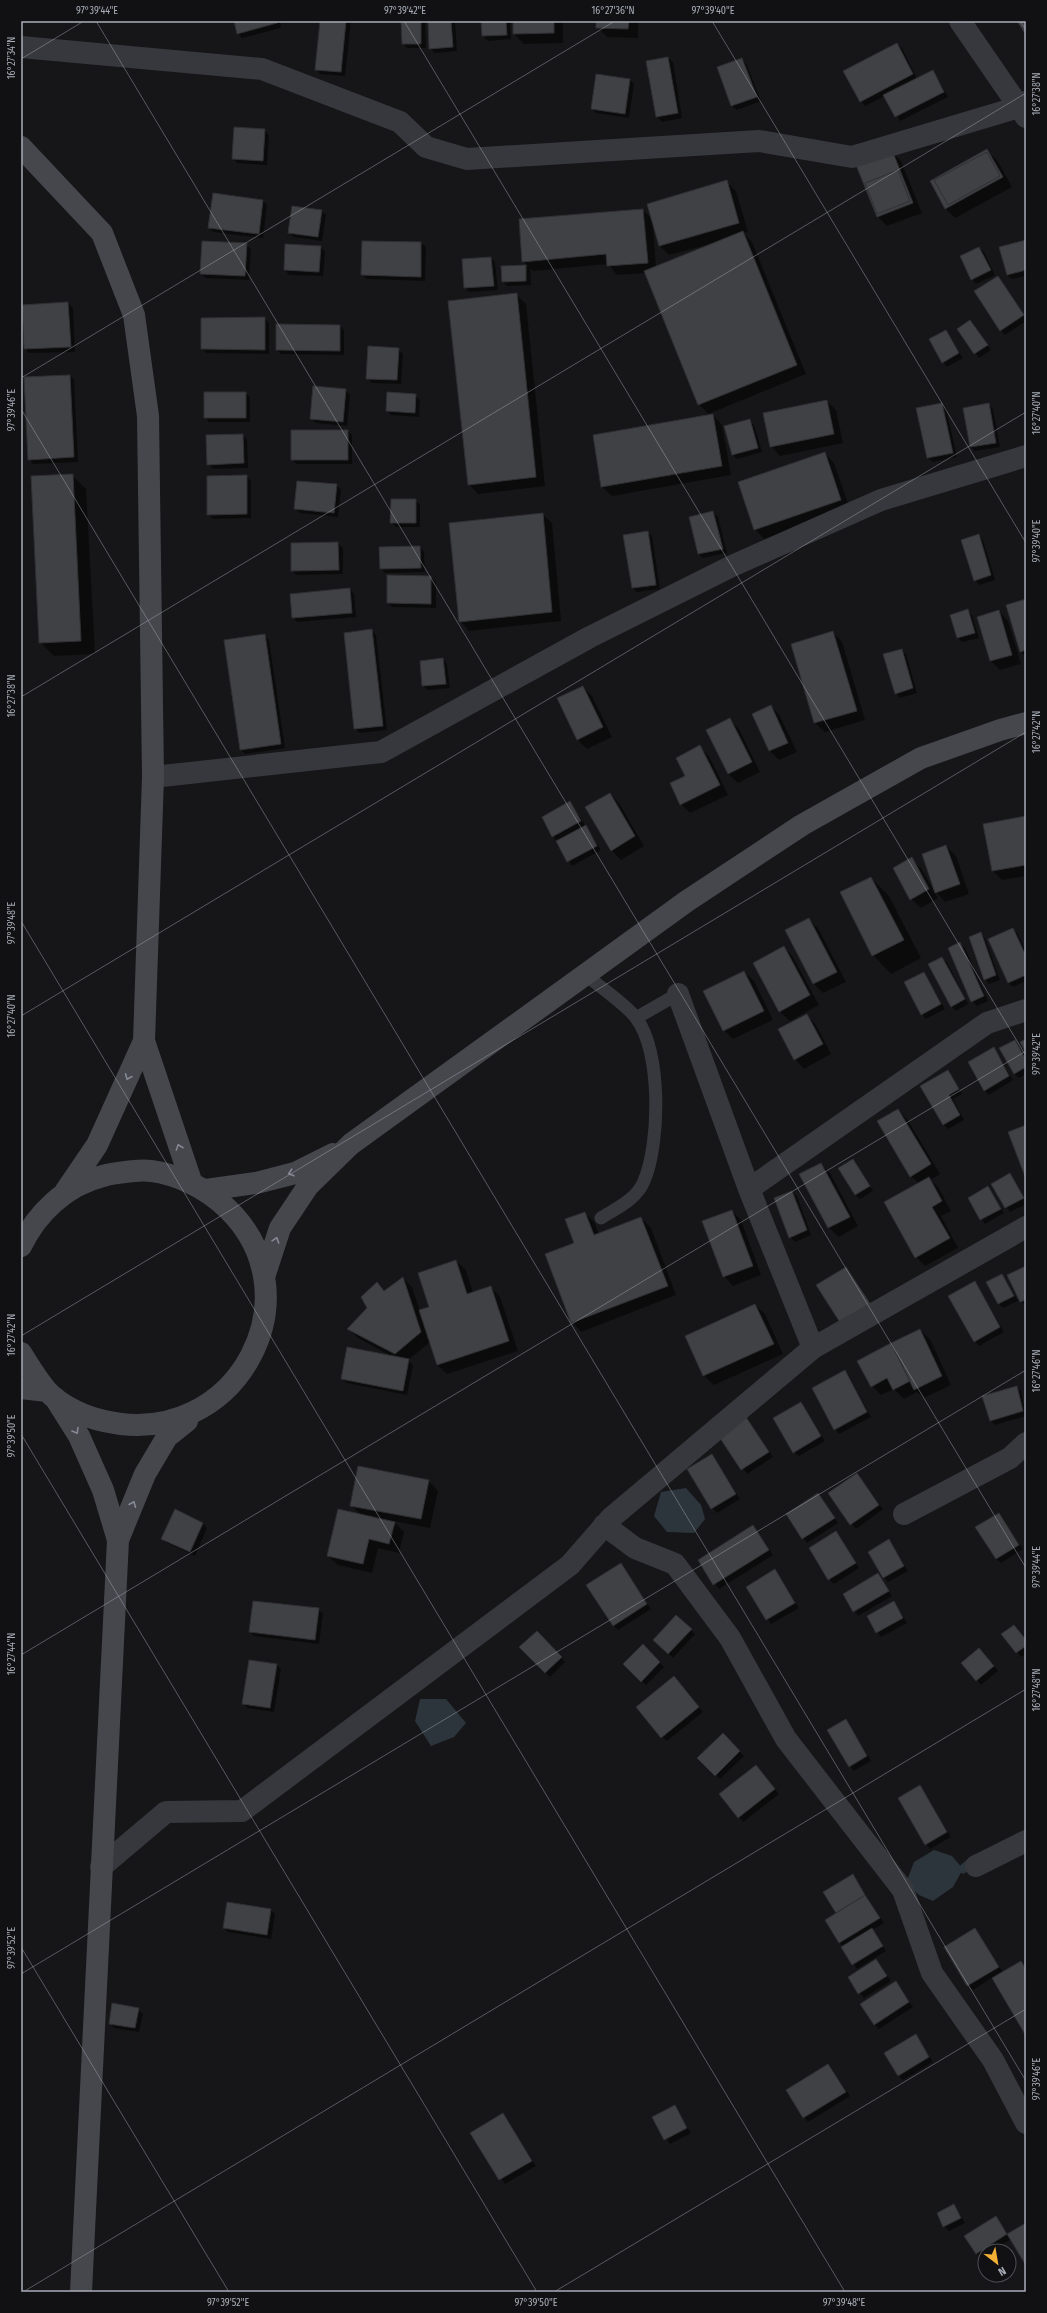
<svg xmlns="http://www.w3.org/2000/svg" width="1047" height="2313" viewBox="0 0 1047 2313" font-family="'Fira Sans Condensed',sans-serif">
  <rect width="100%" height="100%" fill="#161618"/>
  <!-- water -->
  <path fill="#2c353c" d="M686,1488L701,1505L705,1519L694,1533L667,1532L654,1516L661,1492Z
    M420,1699H446L466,1723L454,1737L431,1746L415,1721Z
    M934,1850L952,1856L963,1869L953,1887L933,1901L919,1895L906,1883L914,1862Z"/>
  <!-- shadow -->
  <path fill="#0007" fill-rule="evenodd" d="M235,21H280L281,28L242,38L238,33Z
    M321,21H351L345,76L320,74L316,69Z
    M402,21H425L426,48H407L403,43Z
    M429,21H455L457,51L435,53L430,48Z
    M482,21H510L511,39L488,41L483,36Z
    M514,21H563V43L524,44L514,34Z
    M597,21H638V38L607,37L597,27Z
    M897,44L902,48L917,79L933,71L948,97L900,121L885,96L865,106L861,101Z
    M668,58L673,62L682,118L662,122L657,117L648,62Z
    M742,59L746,63L761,101L737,110L732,106L718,68Z
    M630,80L634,84L629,118L596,113L592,109Z
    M265,130L269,135L267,165L237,163L233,158Z
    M987,151L997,160L1012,187L955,218L945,208Z
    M892,152L901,161L922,213L887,226L878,217L857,165Z
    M727,182L736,191L748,232L744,233L752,242L806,374L708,414L699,404L646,273L617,275L608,264L533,271L530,268L531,285L507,286L503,282L502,267L528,266L523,261L643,210L652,219ZM653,225L660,246L669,255L718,242L656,267Z
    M263,201L267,205L263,238L213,232L209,227Z
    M321,211L326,215L322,241L294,237L289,233Z
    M1026,241V276L1012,279L1007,275Z
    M421,243L426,247L425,281L367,279L362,275Z
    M246,244L251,249L249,280L206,278L201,274Z
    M320,247L325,251L323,276L289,275L285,270Z
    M979,248L984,252L995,275L976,284L972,279Z
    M491,258L495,262L498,290L469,292L465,288Z
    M998,277L1026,318V321L1005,335L1000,330Z
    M516,294L526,304L545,486L478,494L469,484Z
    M68,303L73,308L75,352L29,353L25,349Z
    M265,318L269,323V354L207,353L202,349Z
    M970,321L991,350L979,358L958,329Z
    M340,326L344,330V355L281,354L277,350Z
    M945,331L963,358L947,367L943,362Z
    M398,349L403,354L401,384L372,383L367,378Z
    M70,376L74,380L78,462L33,464L29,459Z
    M345,390L350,395L347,426L316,423L311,418Z
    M245,393L250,397V422H209L205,417Z
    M415,395L420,400L419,417L391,415L387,411Z
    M827,401L836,410L843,443L780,456L771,446Z
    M941,404L946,408L957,457L933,462L928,458L917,409Z
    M988,404L993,409L1000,447L975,451L971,447Z
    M713,415L722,425L731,475L612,496L602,487Z
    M750,420L754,425L762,452L737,459L733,455Z
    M348,431L352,435V464H297L292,460Z
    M242,435L247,439L248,468L213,469L208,464Z
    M825,453L834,463L850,509L764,539L755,529Z
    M72,475L86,489L95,654L54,656L40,642Z
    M246,476L251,481V518L213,519L208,515Z
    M337,485L341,490L338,517L300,513L295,509Z
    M415,500L420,505V527H396L391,522Z
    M713,512L718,517L727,553L703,558L699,554L691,518Z
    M542,514L552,523L561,621L469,631L460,621Z
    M647,532L652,536L660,589L637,592L633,588Z
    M979,535L983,540L995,580L979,585L975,580Z
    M338,543L343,548V574L296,575L292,570V544Z
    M420,547L424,552L425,572L385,573L381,569Z
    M388,576L431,577L436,582V608L392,607L388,603Z
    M350,589L354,594L356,617L297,622L293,617Z
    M1026,600V656H1025L1021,652Z
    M967,610L972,615L979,638L962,642L958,638L951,615Z
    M999,611L1008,621L1021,664L1000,670L991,661Z
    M372,631L376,635L387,730L360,733L355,729Z
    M833,632L842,642L865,720L825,732L815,723L792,645Z
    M264,635L269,640L285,748L245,754L241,750Z
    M901,650L906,654L917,693L900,698L896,693Z
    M443,659L447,664L450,688L428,690L423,686Z
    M583,687L592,696L612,737L587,749L578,740L558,699Z
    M771,706L780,716L797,752L779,760L770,751L754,715Z
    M730,720L739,729L760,772L738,783L728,774L707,731Z
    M700,747L709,756L728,795L690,813L681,804L686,777Z
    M610,794L619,803L644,846L621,860L611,850Z
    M570,802L601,850L572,866L553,836Z
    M1026,817V876L1002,880L993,871L984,825Z
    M946,846L956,856L969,894L945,902L936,892Z
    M911,859L921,868L938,898L921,908L911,899Z
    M871,878L889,896L921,958L891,974L873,955Z
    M808,919L818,928L846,982L823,993L814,984L786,930Z
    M1013,929L1018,934L1026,952V981L1013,987L1008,983Z
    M981,934L985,938L1000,980L989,984L985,979Z
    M960,944L965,948L988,1001L977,1006L972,1001L950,949Z
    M784,947L793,957L819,1005L790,1021L780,1012L754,964Z
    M942,958L947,962L968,1004L956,1011L951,1006Z
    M744,972L754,981L773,1020L733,1039L724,1030Z
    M924,973L945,1009L926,1019L922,1014Z
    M807,1015L816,1025L831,1054L804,1069L795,1059Z
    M1014,1041L1026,1058V1074L1019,1078L1014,1074Z
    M993,1049L1013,1080L989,1095L984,1090Z
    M948,1071L962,1094L953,1099L964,1120L948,1129L943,1124Z
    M898,1110L907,1119L940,1174L930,1180L938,1187L951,1211L941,1216L958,1248L925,1266L916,1257L919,1183L911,1176Z
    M853,1161L873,1191L860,1199L855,1195Z
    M820,1164L830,1173L858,1226L839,1237L829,1228L800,1174Z
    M1009,1174L1026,1200V1204L1010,1212L992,1184Z
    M988,1188L1004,1213L985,1224L969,1198Z
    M792,1192L797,1196L811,1235L795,1242L790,1237Z
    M732,1211L741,1220L761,1275L733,1286L724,1276Z
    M585,1213L594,1222L599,1234L641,1218L651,1228L676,1295L581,1332L572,1322L576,1243Z
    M456,1261L466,1270L473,1293L491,1287L500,1297L518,1351L447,1374L437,1365L430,1342L408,1360L413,1365L407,1395L347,1383L342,1379L393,1357L358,1338L349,1329L368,1308L377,1283L385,1291L403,1278L412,1287L420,1311L430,1308Z
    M1026,1267V1306L1021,1302L1008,1276Z
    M846,1268L874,1310L846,1328Z
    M1002,1275L1018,1301L1003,1308L998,1303Z
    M975,1282L1004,1332L979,1346L975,1341Z
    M755,1305L765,1314L783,1354L714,1385L704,1376L686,1336Z
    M920,1330L930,1339L951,1385L924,1398L917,1392L904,1399L894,1389L881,1395L872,1386Z
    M845,1372L849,1376L871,1417L839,1434L835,1429Z
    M1016,1387L1021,1391L1026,1416L995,1425L990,1420Z
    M800,1403L825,1441L799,1456L794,1452Z
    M746,1418L773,1457L747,1474L720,1435Z
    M712,1455L740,1499L717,1513L712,1508Z
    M857,1474L883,1509L856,1529L829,1494Z
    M429,1481L438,1491L430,1528L393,1521L404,1532L399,1553L378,1548L372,1573L338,1565L328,1556L361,1515L351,1505Z
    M818,1495L838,1523L807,1543L803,1538Z
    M175,1511L203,1523L207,1528L195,1556L167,1543L163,1538Z
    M998,1514L1023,1549L1001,1563L996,1559Z
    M753,1527L773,1555L719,1589L699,1561Z
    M836,1533L859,1568L834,1584L829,1579Z
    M889,1541L908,1571L888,1582L884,1577Z
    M621,1564L651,1609L618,1630L613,1625Z
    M775,1571L799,1608L771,1624L747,1587Z
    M878,1575L892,1596L858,1616L844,1595Z
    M894,1602L907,1623L881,1637L877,1632Z
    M318,1609L323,1614L319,1644L254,1636L250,1632Z
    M676,1616L695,1634L673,1658L654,1640Z
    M537,1632L565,1662L550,1677L521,1647Z
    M1003,1635L1026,1640V1654L1021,1657Z
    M643,1646L664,1667L646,1685L624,1664Z
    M984,1654L998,1671L981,1685L963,1663Z
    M277,1665L281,1669L274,1712L247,1708L243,1703Z
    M674,1677L703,1712L667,1741L662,1737Z
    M846,1721L871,1761L854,1771L850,1766Z
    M723,1734L744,1756L720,1779L699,1758Z
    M760,1771L779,1794L743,1822L720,1794Z
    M920,1787L951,1837L930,1849L899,1799Z
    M852,1875L884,1923L872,1930L886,1951L857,1969L826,1921L837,1914L824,1892Z
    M271,1910L275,1914L271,1939L228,1932L224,1928Z
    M975,1930L1003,1972L1021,1962L1026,1967V2034L993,1977L973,1990L968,1985Z
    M876,1960L891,1981L864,1998L849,1978Z
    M895,1983L913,2007L879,2029L874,2024Z
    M138,2009L143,2014L139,2032L114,2028L110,2023Z
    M915,2036L933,2062L903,2080L898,2076Z
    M828,2065L850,2096L808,2122L804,2117Z
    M675,2107L691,2133L670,2144L654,2118Z
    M502,2114L536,2166L505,2184L472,2133Z
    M954,2205L965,2223L949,2231L944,2226Z
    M996,2217L1009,2235L1026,2224V2263L1011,2239L992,2251H985V2255L981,2258L976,2253Z"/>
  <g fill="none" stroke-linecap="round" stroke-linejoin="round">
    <!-- stream -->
    <path stroke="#2c353c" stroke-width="9" d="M963,1869L975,1859"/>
  </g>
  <!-- building -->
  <path fill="#404145" stroke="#303034" d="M234,21H277V23L237,34Z
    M320,21H346L341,72L315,70Z
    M401,21H421V44H402Z
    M428,21H451L453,47L429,49Z
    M481,21H506L507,35L482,36Z
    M513,21H554V33L513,34Z
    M596,21H629L628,29L596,28Z
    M1017,21H1026V35Z
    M897,43L913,74L860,102L843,71Z
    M668,57L678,113L656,117L646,61Z
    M742,58L757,97L731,106L717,67Z
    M933,70L944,92L895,117L883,95Z
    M596,74L630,79L625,114L591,109Z
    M234,127L265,129L263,161L232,159Z
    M987,149L1003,177L945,209L930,181Z
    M892,150L913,203L877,217L856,165Z
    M987,152L1000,176L948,205L934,180Z
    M898,170L910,201L877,214L865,183Z
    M727,180L739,223L659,246L647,204Z
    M213,193L263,200L259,234L208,228Z
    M292,206L322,210L318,237L288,233Z
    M643,209L648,263L607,266L606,254L522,262L519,219Z
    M743,231L797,365L698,405L644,271Z
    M1026,240V270L1007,275L999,247Z
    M202,241L247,243L245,276L200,274Z
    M362,241L421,242V277L361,275Z
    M285,244L321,246L319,272L284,270Z
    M979,247L991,270L971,280L960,256Z
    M491,257L494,286L464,288L462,259Z
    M526,265V281L502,282L501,266Z
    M998,276L1024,315L1000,331L974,291Z
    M517,293L536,477L468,485L448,301Z
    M68,302L71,347L24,349L22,305Z
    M265,317V350L201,349V318Z
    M970,320L988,345L974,354L957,329Z
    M276,324L340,325V351L276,350Z
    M946,330L959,353L942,363L929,339Z
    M368,346L399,348L397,380L366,379Z
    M70,375L74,457L28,460L24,377Z
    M313,386L346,389L343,422L310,419Z
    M204,392H246V418H204Z
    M387,392L416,394L415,413L386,411Z
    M827,400L834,434L770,447L763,413Z
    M942,403L953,453L927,458L916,408Z
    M989,403L996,443L970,447L963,408Z
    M713,414L722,466L601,487L593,435Z
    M750,419L758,448L732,455L724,426Z
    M291,430H348V460H291Z
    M243,434L244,463L207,465L206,435Z
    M825,452L841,500L754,530L738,482Z
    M73,474L81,641L39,643L31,476Z
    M247,475V514L207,515V476Z
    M297,481L337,484L334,513L294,509Z
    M391,499H416V523H390Z
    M713,511L723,549L698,554L689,517Z
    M543,513L552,612L459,622L449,523Z
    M648,531L656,585L632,588L623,535Z
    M979,534L991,575L974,581L961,540Z
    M338,542L339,570L291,571V543Z
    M420,546L421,568L380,569L379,547Z
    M387,575L431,576V604L387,603Z
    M350,588L352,613L292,618L290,594Z
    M1026,599V650L1020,652L1006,605Z
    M968,609L975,633L957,638L950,615Z
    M999,610L1012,655L990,661L977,617Z
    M372,629L383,726L354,729L344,633Z
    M833,631L857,711L814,723L791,644Z
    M265,634L281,744L240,750L224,640Z
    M902,649L913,688L895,694L883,654Z
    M443,658L446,684L422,686L420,661Z
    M583,686L603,727L577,740L557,698Z
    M771,705L788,743L769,751L752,714Z
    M730,718L752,762L728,774L706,730Z
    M700,745L720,785L680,805L670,783L685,776L676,758Z
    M610,793L635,836L611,851L585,807Z
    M570,801L581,821L552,837L542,817Z
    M1026,816V865L992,871L983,824Z
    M586,825L597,846L567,862L556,841Z
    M946,845L960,884L935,893L922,854Z
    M912,857L929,889L910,900L893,868Z
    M871,877L904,940L872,956L840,892Z
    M809,918L837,972L813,984L785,930Z
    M1013,928L1026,956V975L1008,983L988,939Z
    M981,932L996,975L984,980L969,937Z
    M960,942L984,996L971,1002L948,948Z
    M784,946L810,995L779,1012L753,963Z
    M942,957L965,999L951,1007L928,964Z
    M744,971L764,1011L723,1031L703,991Z
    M924,972L941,1004L921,1015L904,982Z
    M807,1014L823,1044L794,1060L778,1029Z
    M1026,1039V1053L1020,1042Z
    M1015,1040L1026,1060V1067L1014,1074L999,1048Z
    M994,1047L1009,1076L984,1091L968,1062Z
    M948,1070L959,1089L949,1095L960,1115L943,1125L920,1086Z
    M898,1109L931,1164L910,1177L877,1121Z
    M1026,1125V1179L1008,1132Z
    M853,1159L870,1186L855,1195L838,1168Z
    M821,1163L850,1217L828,1228L799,1174Z
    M1010,1173L1024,1198L1005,1208L991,1184Z
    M929,1177L942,1201L932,1207L950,1238L915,1258L884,1202Z
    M988,1186L1001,1209L980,1220L968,1198Z
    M792,1191L807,1230L789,1238L774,1198Z
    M732,1210L753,1266L723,1277L702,1221Z
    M585,1212L594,1235L641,1217L668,1286L571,1323L545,1254L574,1243L565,1219Z
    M456,1260L467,1294L491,1286L509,1341L437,1365L419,1310L429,1307L418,1273Z
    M1026,1266V1300L1020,1302L1007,1275Z
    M846,1267L871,1305L841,1324L816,1285Z
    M1002,1274L1014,1296L998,1304L986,1282Z
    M403,1277L421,1332L395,1354L347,1329L367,1308L361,1297L377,1282L384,1291Z
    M975,1281L1000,1327L974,1342L948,1296Z
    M755,1304L774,1344L703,1376L685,1336Z
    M920,1329L942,1376L914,1390L891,1343Z
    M891,1343L910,1381L893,1390L887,1378L871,1387L857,1361Z
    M347,1347L409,1359L403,1391L341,1379Z
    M845,1370L867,1412L834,1430L812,1388Z
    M1017,1386L1023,1411L990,1421L982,1396Z
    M801,1402L821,1436L793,1453L773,1418Z
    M746,1417L769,1452L741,1470L718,1435Z
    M712,1454L736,1494L711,1509L687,1469Z
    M358,1466L429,1480L421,1519L350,1506Z
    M857,1473L879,1505L850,1525L828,1493Z
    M818,1493L835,1518L802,1539L786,1514Z
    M175,1509L203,1523L190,1552L161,1539Z
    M338,1509L395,1522L389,1544L369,1539L363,1564L327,1556Z
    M999,1513L1019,1545L996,1559L975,1527Z
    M753,1525L769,1550L713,1585L698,1560Z
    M836,1531L856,1563L828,1580L809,1548Z
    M889,1539L904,1566L883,1578L868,1552Z
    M621,1563L647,1604L613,1626L586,1585Z
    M775,1569L795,1603L766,1620L746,1587Z
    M878,1573L889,1591L853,1612L843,1594Z
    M253,1601L319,1608L315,1640L249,1632Z
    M894,1601L903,1618L876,1633L867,1616Z
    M676,1615L692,1629L668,1654L653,1640Z
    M1014,1625L1026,1640V1646L1016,1653L1001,1634Z
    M537,1631L562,1657L545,1673L519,1647Z
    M643,1644L660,1662L641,1682L623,1664Z
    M979,1648L994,1666L976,1681L961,1663Z
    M249,1660L277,1664L270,1708L242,1704Z
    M674,1676L699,1707L661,1738L636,1707Z
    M846,1719L867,1756L849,1767L827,1730Z
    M723,1733L740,1751L715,1776L697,1758Z
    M756,1765L775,1789L738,1818L719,1794Z
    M920,1785L947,1832L925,1845L898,1798Z
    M853,1874L865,1895L836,1913L823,1892Z
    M865,1895L880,1918L839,1943L825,1920Z
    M227,1902L271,1909L267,1935L223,1928Z
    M872,1928L883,1946L852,1965L841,1947Z
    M975,1928L999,1967L967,1986L944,1947Z
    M876,1959L887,1976L858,1994L848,1977Z
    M1021,1961L1026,1969V2036L992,1978Z
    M896,1981L909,2002L874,2025L860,2004Z
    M112,2003L139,2008L135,2028L109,2024Z
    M916,2034L929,2057L898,2076L884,2053Z
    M828,2064L846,2092L803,2118L786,2090Z
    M675,2105L687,2128L664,2140L652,2117Z
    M503,2113L532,2161L499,2180L470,2133Z
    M954,2204L961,2218L943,2227L937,2213Z
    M996,2216L1007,2234L976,2254L964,2236Z
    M1026,2223V2263L1025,2264L1007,2234Z"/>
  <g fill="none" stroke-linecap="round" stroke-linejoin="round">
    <!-- service -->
    <path stroke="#37383d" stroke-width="13" d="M585,974C598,986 627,1005 636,1018C662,1051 660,1144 644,1181C637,1199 617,1208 601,1218
      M636,1018L678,994"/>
    <!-- minor -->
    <path stroke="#37383d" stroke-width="22" d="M960,21L1026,117
      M21,47L262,69L400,122L426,147L467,159L759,141L852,157L1019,107L1026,102
      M153,777L381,752L590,637L732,566L881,500L1026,456
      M678,994L749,1189L813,1348
      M749,1189L987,1023L1026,1010
      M904,1514L1010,1458L1026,1443
      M604,1525L635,1548L675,1564L730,1638L786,1739L903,1890L932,1973L993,2060L1026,2123
      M976,1866L1026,1841
      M101,1867L166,1812L242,1811L570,1565L611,1518L813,1348L1026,1227"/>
    <!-- secondary -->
    <path stroke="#45474d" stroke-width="22" d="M21,147L102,233L134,315L148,416L153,777L144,1041L192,1184
      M206,1190L256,1183L295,1173L333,1154
      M65,1192L97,1145L144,1041
      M21,1246C37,1213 66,1185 103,1176C112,1173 124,1172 134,1171C162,1167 199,1184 220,1202C323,1289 238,1452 104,1421C85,1417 61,1406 47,1391C37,1379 29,1366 21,1353
      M264,1277L280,1228L308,1186L351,1144L687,901L802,825L921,758L1000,730L1026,723
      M21,1388L47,1391
      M55,1398L79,1436L103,1490L118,1540L81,2292
      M118,1540L145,1474L167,1437L187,1421"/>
  </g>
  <!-- one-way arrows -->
  <defs><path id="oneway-chevron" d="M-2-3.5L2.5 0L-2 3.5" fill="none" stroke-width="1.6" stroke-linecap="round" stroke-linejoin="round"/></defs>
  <g stroke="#858993">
    <use href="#oneway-chevron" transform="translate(128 1077) rotate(113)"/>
    <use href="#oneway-chevron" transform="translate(179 1147) rotate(-109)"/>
    <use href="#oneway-chevron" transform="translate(291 1173) rotate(162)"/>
    <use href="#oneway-chevron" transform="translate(276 1240) rotate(-72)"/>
    <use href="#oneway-chevron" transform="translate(76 1431) rotate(59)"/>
    <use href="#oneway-chevron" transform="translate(133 1504) rotate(-67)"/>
  </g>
  <!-- ticks -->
  <path fill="none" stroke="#a8adb8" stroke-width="1" stroke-opacity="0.45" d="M96,21L1026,1568M404,21L1026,1056M712,21L1026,543M1020,21L1026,30M21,59L84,21M21,378L615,21M21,409L1026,2081M21,697L1026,93M21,921L845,2292M21,1016L1026,412M21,1336L1026,732M21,1434L537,2292M21,1655L1026,1051M21,1947L229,2292M21,1974L1026,1370M23,2292L1026,1689M554,2292L1026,2009"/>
  <!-- border -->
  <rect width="1047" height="2313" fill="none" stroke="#111113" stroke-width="44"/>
  <!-- north arrow -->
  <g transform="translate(997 2263) rotate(149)"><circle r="19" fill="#111113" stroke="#4d4f55"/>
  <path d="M0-3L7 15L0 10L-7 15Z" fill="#f2b134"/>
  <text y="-6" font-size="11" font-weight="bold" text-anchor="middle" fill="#a8adb8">N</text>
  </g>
  <rect x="22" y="22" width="1003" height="2269" fill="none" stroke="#a8adb8" stroke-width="1.5"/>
  <g font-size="10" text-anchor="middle" fill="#a8adb8">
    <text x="97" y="14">97°39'44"E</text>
    <text x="405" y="14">97°39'42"E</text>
    <text x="613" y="14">16°27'36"N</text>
    <text x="713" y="14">97°39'40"E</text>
    <text transform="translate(11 58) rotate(-90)" y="4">16°27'34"N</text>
    <text transform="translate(1036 94) rotate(-90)" y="4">16°27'38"N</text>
    <text transform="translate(11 410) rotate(-90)" y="4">97°39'46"E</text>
    <text transform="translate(1036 413) rotate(-90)" y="4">16°27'40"N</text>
    <text transform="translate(1036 541) rotate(-90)" y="4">97°39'40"E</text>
    <text transform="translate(11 696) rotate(-90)" y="4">16°27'38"N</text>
    <text transform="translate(1036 732) rotate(-90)" y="4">16°27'42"N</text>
    <text transform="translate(11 923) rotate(-90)" y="4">97°39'48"E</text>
    <text transform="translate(11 1016) rotate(-90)" y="4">16°27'40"N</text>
    <text transform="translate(1036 1054) rotate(-90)" y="4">97°39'42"E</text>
    <text transform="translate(11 1335) rotate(-90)" y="4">16°27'42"N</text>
    <text transform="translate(1036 1371) rotate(-90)" y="4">16°27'46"N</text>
    <text transform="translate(11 1436) rotate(-90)" y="4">97°39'50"E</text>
    <text transform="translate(1036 1567) rotate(-90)" y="4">97°39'44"E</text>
    <text transform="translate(11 1654) rotate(-90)" y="4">16°27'44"N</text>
    <text transform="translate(1036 1690) rotate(-90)" y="4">16°27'48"N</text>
    <text transform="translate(11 1948) rotate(-90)" y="4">97°39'52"E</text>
    <text transform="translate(1036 2079) rotate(-90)" y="4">97°39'46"E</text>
    <text x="228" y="2306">97°39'52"E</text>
    <text x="536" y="2306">97°39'50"E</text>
    <text x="844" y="2306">97°39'48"E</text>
  </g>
</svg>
